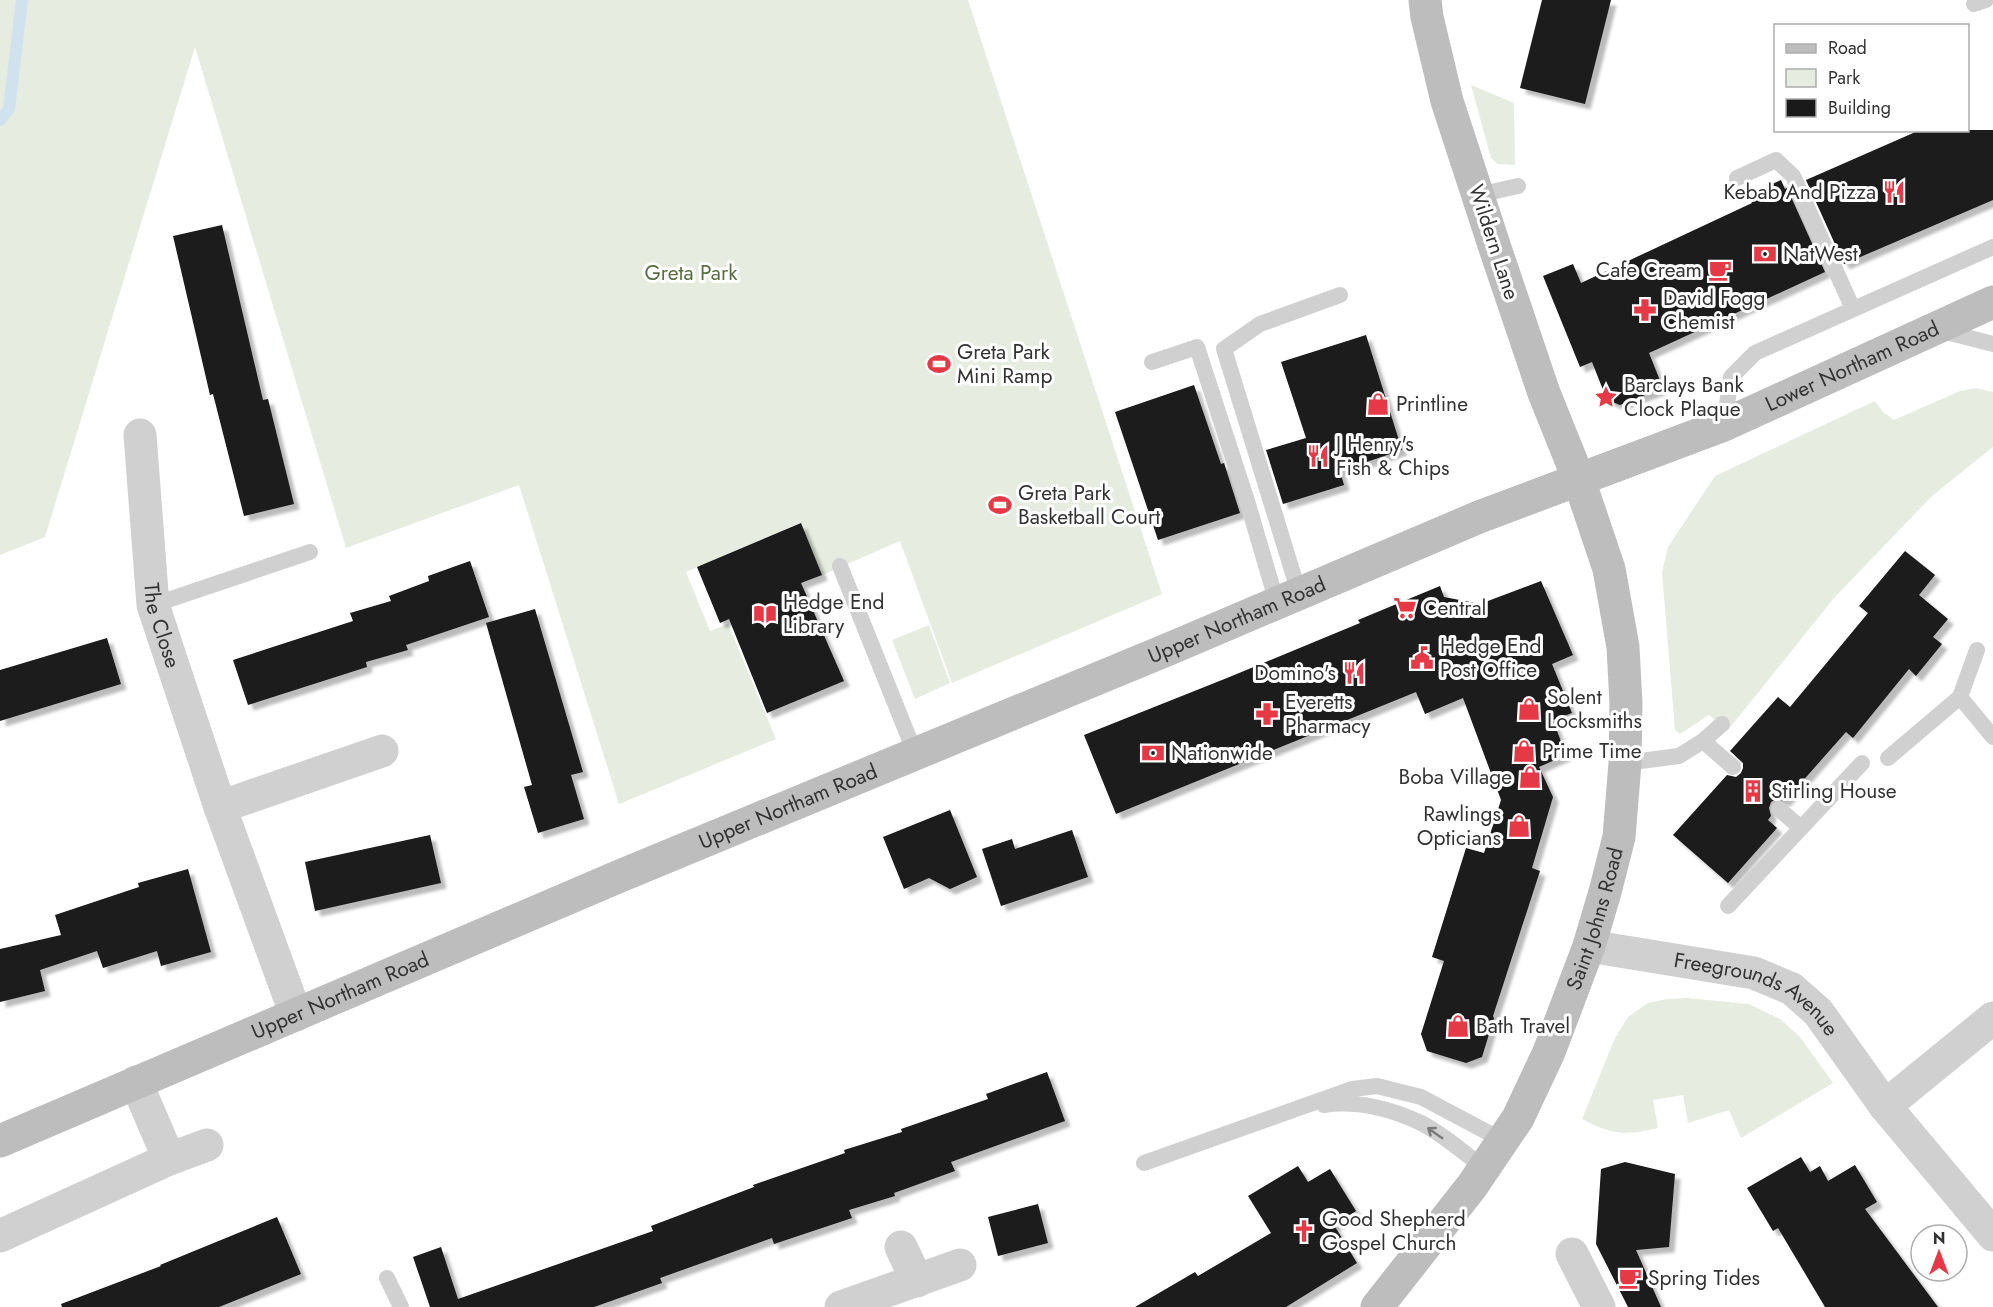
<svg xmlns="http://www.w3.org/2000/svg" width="1993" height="1307" viewBox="0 0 1993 1307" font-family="Jost,sans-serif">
  <defs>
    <filter id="shadow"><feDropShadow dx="5.5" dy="5.5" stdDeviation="1.5" flood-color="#0004"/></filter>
  </defs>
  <rect width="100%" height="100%" fill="#fff"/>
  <!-- green -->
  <path fill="#e6ecdf" d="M0,0H968L1162,594L952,683L900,541L822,575L800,523L686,572L710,631L728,624L776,739L619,804L519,485L346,548L195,47L45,537L0,555Z
    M1471,85L1514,103L1515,165L1498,164L1491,158Z
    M1976,388L1993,392V447L1932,496L1834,598L1728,730L1709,715L1680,734L1675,730L1662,572L1668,547L1715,476L1875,401L1883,412L1894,420L1960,391Z
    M929,625L950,683L915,699L892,640Z
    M1687,998L1749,1004L1780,1019L1800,1037L1833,1083L1741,1138L1729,1110L1688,1123L1683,1095L1653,1100L1658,1128C1623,1136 1613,1135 1582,1119L1615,1038L1628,1017L1648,1003L1667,999Z"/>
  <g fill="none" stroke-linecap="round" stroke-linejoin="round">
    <!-- stream -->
    <path stroke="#cfe2ee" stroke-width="12" d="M0,120L9,109L22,0"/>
  </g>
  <!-- building -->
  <path fill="#1a1a1a" filter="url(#shadow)" d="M1542,0H1611L1585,104L1520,88Z
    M1920,130H1993V200L1844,264L1806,180Z
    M1781,180L1785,189L1787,188L1825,272L1649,353L1663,388L1620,405L1607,400L1592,362L1580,367L1543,276L1573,264L1581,283L1752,203L1748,195Z
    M222,225L263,400L268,399L294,504L244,516L213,394L210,395L173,236Z
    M1366,335L1402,450L1340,471L1344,485L1283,504L1266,450L1306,438L1281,362Z
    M1194,385L1221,464L1224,463L1240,513L1158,540L1115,412Z
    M801,523L822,575L801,583L844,681L767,713L729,619L720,623L697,567Z
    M1905,551L1935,575L1919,595L1948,619L1933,637L1942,644L1916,676L1909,669L1853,738L1846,732L1785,801L1776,799L1771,802L1769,808L1771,816L1768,820L1777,828L1728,883L1673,835L1727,775L1736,777L1741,773L1743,768V763L1730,751L1778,697L1790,707L1868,613L1859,606Z
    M470,561L489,617L406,645L408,650L366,662L367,667L248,705L233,660L353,621L350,613L391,601L389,596L429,581L428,576Z
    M1541,581L1573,655L1552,664L1572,713L1553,720L1566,755L1539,767L1553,797L1532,868L1540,871L1493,1016L1494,1018L1482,1057L1466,1063L1427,1051L1421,1034L1444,961L1432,957L1466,848L1484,853L1501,800L1463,698L1425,714L1416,692L1116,814L1084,735L1227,678L1360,623L1358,620L1440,586L1444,597L1480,604Z
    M535,609L583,772L571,775L584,819L538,833L524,787L532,785L486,623Z
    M107,638L121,684L0,721V670Z
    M950,810L977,877L950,889L929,878L904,889L883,837Z
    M1072,830L1088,877L1001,906L982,849L1012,839L1015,849Z
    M430,835L441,883L315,911L305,862Z
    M188,869L211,952L161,966L157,951L103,968L97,951L40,970L45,991L0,1002V949L61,935L55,915L139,887L138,883Z
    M1047,1072L1065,1121L951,1162L955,1171L894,1193L895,1196L849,1210L852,1218L774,1244L772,1238L660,1278L662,1283L594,1307H430L413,1257L441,1247L458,1299L653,1231L651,1226L754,1187L753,1185L845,1153L844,1150L902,1132L901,1129L988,1099L986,1094Z
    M1801,1157L1810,1172L1820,1166L1828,1181L1855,1165L1877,1202L1865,1209L1938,1307H1825L1778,1228L1773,1231L1747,1188Z
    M1625,1162L1675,1174L1669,1247L1636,1250L1661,1307H1628L1596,1244L1601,1169Z
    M1298,1166L1308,1182L1330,1169L1356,1211L1334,1225L1357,1263L1286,1307H1135L1195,1272L1198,1276L1271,1233L1248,1196Z
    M1038,1204L1048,1243L998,1256L988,1217Z
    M277,1217L301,1274L219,1307H62L61,1304L161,1266L160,1265Z"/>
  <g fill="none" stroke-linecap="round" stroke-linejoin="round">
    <!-- lane -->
    <path stroke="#d0d0d0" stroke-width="16" d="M1974,4L1986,0
      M1737,178L1776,160L1793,176L1853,309
      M1478,195L1518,186
      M1939,330L1993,344
      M1152,362L1197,347L1248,504L1277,603
      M1724,425L1731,377L1755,353L1993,247
      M840,566L915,753
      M1299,593L1224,349L1260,324L1340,295
      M153,605L310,552
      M1960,697L1993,737
      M1703,741L1733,767
      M1888,758L1960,697L1977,650
      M1625,763L1679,756L1703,741L1722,724
      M1779,809L1801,828
      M1728,906L1862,763
      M1324,1105C1357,1100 1393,1109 1423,1124C1444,1135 1464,1153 1483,1167
      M1144,1163L1352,1089L1377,1086L1421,1097L1502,1140
      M387,1278L401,1307"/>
    <!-- street -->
    <g stroke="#d0d0d0" stroke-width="33">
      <path id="s1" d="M140,435L153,605L220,807L296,1015"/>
      <path d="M220,807L382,751"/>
      <path id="s2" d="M1589,946L1754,973L1792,989L1818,1012L1885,1106L1993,1235"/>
      <path d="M136,1082L169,1159"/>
      <path d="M1885,1106L1993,1018"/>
      <path d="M0,1236L169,1159L207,1145"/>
      <path d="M901,1247L917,1281"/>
      <path d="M1572,1254L1599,1307"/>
      <path d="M841,1307L960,1265"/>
    </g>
    <!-- secondary -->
    <g stroke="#bdbdbd" stroke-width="33">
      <path id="s3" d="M0,1141L620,876L1169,649L1479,517L1724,425L1993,302"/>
      <path id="s4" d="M1377,1307L1472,1186L1518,1118L1549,1052L1589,946L1605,892L1619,837L1625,763L1626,704L1623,647L1609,569L1579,480L1544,393L1495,248L1447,101L1427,17L1425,0"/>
    </g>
  </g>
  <!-- one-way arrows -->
  <defs><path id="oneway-shaft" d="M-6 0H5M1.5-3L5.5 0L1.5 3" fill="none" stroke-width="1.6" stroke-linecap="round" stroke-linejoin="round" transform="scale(1.5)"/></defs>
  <use stroke="#7a7a7a" href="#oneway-shaft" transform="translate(1435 1133) rotate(-145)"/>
  <!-- icons -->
  <defs>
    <g id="restaurant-bare" transform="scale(1.8)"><path d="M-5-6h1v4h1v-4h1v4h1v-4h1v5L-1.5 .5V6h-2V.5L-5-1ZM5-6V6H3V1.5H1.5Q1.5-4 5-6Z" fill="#e63946" stroke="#fff" stroke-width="2.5" paint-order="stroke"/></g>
    <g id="bank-bare" transform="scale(1.8)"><path d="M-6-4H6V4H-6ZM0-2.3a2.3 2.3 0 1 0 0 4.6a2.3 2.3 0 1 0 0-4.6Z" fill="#e63946" stroke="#fff" stroke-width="2.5" paint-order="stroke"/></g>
    <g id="cafe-bare" transform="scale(1.8)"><path d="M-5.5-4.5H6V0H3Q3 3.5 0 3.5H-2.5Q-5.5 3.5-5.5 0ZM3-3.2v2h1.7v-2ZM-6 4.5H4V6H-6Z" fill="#e63946" stroke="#fff" stroke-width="2.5" paint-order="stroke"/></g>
    <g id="pharmacy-bare" transform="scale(1.8)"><path d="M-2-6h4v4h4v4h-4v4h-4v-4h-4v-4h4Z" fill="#e63946" stroke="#fff" stroke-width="2.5" paint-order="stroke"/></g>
    <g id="stadium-bare" transform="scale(1.8)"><path d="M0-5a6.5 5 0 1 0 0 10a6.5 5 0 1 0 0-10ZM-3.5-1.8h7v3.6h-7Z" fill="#e63946" stroke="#fff" stroke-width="2.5" paint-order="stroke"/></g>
    <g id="sight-bare" transform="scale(1.8)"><path d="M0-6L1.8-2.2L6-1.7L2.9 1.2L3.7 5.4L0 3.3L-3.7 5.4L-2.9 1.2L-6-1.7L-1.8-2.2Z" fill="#e63946" stroke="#fff" stroke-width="2.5" paint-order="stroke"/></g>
    <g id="shop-bare" transform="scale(1.8)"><path d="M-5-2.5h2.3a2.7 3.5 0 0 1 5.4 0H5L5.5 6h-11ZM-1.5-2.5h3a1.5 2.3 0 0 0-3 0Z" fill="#e63946" stroke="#fff" stroke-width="2.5" paint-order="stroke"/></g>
    <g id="supermarket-bare" transform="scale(1.8)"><path d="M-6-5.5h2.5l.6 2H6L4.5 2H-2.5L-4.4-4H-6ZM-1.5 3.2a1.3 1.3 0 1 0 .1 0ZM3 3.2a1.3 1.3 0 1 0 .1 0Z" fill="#e63946" stroke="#fff" stroke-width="2.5" paint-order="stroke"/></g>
    <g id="library-bare" transform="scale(1.8)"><path d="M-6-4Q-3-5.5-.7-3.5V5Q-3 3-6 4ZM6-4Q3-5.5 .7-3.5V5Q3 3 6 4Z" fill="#e63946" stroke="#fff" stroke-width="2.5" paint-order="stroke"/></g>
    <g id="civic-bare" transform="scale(1.8)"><path d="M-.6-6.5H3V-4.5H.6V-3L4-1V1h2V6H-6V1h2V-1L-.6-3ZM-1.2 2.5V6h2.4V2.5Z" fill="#e63946" stroke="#fff" stroke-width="2.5" paint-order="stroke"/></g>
    <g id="building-bare" transform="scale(1.8)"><path d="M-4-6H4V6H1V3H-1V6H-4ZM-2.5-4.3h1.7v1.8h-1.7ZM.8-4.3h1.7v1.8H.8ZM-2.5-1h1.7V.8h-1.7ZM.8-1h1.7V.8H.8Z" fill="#e63946" stroke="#fff" stroke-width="2.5" paint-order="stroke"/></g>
    <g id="church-bare" transform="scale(1.8)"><path d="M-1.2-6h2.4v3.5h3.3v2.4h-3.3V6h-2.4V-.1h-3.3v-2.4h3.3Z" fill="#e63946" stroke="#fff" stroke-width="2.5" paint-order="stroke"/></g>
  </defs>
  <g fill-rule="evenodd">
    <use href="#restaurant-bare" x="1894" y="192"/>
    <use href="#bank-bare" x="1765" y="254"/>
    <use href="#cafe-bare" x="1720" y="270"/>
    <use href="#pharmacy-bare" x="1645" y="310"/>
    <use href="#stadium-bare" x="939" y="364"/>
    <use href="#sight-bare" x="1606" y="397"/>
    <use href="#shop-bare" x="1378" y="404"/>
    <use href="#restaurant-bare" x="1318" y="456"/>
    <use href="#stadium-bare" x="1000" y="505"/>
    <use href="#supermarket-bare" x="1405" y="608"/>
    <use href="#library-bare" x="765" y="614"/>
    <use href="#civic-bare" x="1422" y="658"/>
    <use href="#restaurant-bare" x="1354" y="673"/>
    <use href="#shop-bare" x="1529" y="709"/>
    <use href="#pharmacy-bare" x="1267" y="714"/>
    <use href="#shop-bare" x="1524" y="751"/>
    <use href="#bank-bare" x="1153" y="753"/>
    <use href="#shop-bare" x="1530" y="777"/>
    <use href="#building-bare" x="1753" y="791"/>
    <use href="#shop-bare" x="1519" y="826"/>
    <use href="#shop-bare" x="1458" y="1026"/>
    <use href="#church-bare" x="1304" y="1231"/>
    <use href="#cafe-bare" x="1630" y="1278"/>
  </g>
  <g text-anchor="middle" stroke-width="6" stroke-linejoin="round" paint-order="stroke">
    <!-- poi labels -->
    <g font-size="21" fill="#333" stroke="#fff" text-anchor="start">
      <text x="1876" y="199" text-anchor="end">Kebab And Pizza</text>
      <text x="1783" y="261">NatWest</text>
      <text x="1702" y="277" text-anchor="end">Cafe Cream</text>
      <text x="1663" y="305">David Fogg<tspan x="1663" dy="24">Chemist</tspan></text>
      <text x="957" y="359">Greta Park<tspan x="957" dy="24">Mini Ramp</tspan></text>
      <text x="1624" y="392">Barclays Bank<tspan x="1624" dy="24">Clock Plaque</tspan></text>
      <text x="1396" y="411">Printline</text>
      <text x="1336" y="451">J Henry's<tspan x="1336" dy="24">Fish &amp; Chips</tspan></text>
      <text x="1018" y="500">Greta Park<tspan x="1018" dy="24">Basketball Court</tspan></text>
      <text x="783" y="609">Hedge End<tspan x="783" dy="24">Library</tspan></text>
      <text x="1423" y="615">Central</text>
      <text x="1440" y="653">Hedge End<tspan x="1440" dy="24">Post Office</tspan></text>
      <text x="1336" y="680" text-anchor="end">Domino's</text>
      <text x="1547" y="704">Solent<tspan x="1547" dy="24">Locksmiths</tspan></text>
      <text x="1285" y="709">Everetts<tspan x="1285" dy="24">Pharmacy</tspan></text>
      <text x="1542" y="758">Prime Time</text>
      <text x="1171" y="760">Nationwide</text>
      <text x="1512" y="784" text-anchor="end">Boba Village</text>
      <text x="1771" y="798">Stirling House</text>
      <text x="1501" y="821" text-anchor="end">Rawlings<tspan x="1501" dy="24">Opticians</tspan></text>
      <text x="1476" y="1033">Bath Travel</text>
      <text x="1322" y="1226">Good Shepherd<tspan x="1322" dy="24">Gospel Church</tspan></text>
      <text x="1648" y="1285">Spring Tides</text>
    </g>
    <!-- street labels -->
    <g font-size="21" fill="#333" stroke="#fff">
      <text transform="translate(1494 242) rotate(72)" y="7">Wildern Lane</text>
      <text dy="7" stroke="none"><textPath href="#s3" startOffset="2008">Lower Northam Road</textPath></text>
      <text dy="7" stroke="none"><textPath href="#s3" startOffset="1342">Upper Northam Road</textPath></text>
      <text dy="7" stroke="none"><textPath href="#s1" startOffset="192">The Close</textPath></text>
      <text dy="7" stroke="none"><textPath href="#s3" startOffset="856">Upper Northam Road</textPath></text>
      <text dy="7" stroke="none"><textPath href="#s4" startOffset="450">Saint Johns Road</textPath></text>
      <text dy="7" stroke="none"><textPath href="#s3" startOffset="370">Upper Northam Road</textPath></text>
      <text dy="7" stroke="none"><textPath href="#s2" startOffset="178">Freegrounds Avenue</textPath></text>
    </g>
    <!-- park labels -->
    <g font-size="21" fill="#56703f" stroke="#fff">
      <text x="691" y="280">Greta Park</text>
    </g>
  </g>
  <!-- legend -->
  <rect x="1774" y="24" width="195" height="108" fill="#ffffff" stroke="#adadad" stroke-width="1.5"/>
  <rect x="1786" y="44" width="30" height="9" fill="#bdbdbd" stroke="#adadad" stroke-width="1.5"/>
  <text x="1828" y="54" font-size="18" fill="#333333">Road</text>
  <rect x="1786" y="69" width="30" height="18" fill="#e6ecdf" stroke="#adadad" stroke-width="1.5"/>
  <text x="1828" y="84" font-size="18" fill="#333333">Park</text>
  <rect x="1786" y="99" width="30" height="18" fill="#1a1a1a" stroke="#adadad" stroke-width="1.5"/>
  <text x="1828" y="114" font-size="18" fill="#333333">Building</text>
  <!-- north arrow -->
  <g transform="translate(1939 1253)"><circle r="28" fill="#ffffff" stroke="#adadad" stroke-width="1.5"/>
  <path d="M0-4.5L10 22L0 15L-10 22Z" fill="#e63946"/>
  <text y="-9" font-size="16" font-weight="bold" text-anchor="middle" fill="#333333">N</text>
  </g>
</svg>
